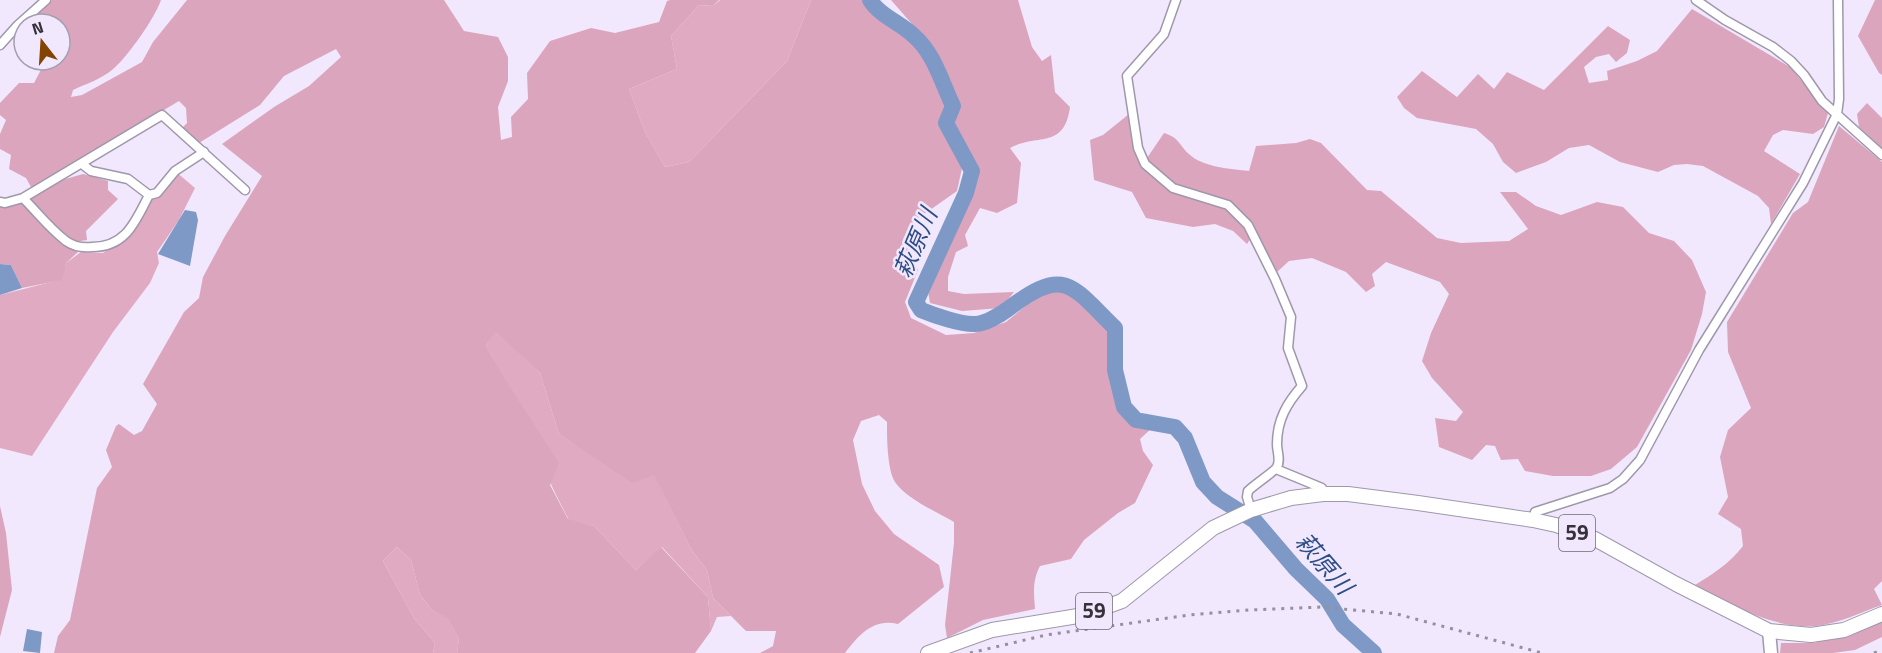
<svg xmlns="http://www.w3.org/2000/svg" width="1882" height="653" viewBox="0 0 1882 653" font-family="'Titillium Web','Noto Sans JP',sans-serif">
  <rect width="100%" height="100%" fill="#f1e8fd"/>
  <!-- green -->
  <path fill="#e1aac3" d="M720,0H811L787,61L689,162L665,167L645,132L629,89L677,69L671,36L699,5L713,6Z
    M175,171L195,188L179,220L157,252L159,263L150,283L113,332L32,456L0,448V295L59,280L66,263L81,252L103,253L134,228L149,195Z
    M496,331L540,373L559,434L590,454L641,478L654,474L691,549L707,570L713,598L731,616L717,617L711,631L708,597L662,547L636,570L594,526L569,520C538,463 517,401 486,345Z
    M397,547L411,560L420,595L433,611L448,617L459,639L457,653H433L435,643L414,618L383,561Z"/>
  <!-- forest -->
  <path fill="#dca5be" d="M52,0H161C155,18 127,58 112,70C101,79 86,84 73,90L71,97L82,95L142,62L153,42L187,0H444L464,31L498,37L508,57V81L498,107L501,140L512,137L511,117L528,99L527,73L550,41L591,28L615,33L659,22L667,1L670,0H719L713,6L699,5L671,36L677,69L629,89L645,132L665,167L689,162L787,61L811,0H867L869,4L916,40L926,51L937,81L950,106L941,123L962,168L957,191L913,222L903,240L918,270L905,302L911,318L946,335L974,333L1006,322L1044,291L1058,289L1075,295L1114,328L1113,370L1121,409L1136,421L1154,426L1140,439L1143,451L1153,465L1135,503L1118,513L1084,540L1071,559L1040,566C1032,581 1034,594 1035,609L983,620L947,638L945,625L954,543V522C937,512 905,498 895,482C887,469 887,437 887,422L879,415L861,421L853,440L862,484L875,511L894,534L939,565L944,587L898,624C873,618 859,635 845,653H760L773,646L776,631H746L713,598L707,570L691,549L654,475L632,483L559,434L540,373L496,332L486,345L503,376L559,463L550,485L568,519L594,526L636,570L661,547L708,597L711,631L695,653H457L459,639L448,618L433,611L420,595L411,560L397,547L383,561L414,618L435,643L433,653H54L58,636L70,620L97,488L112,467L106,450L116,426L119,424L134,435L142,431L157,404L143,384L184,312L199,298L203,277L225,236L262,176L222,144L274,107L309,86L341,57L336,49L284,76L260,105L199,143L182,128L187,123L186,108L179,101L32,189L26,178L9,169L11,155L0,149V134L6,120L0,115V103L19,83H34L46,60H60V24H42L35,15Z
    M891,0H1018L1032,47L1042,61L1051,55L1055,92L1070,107C1064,150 1038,133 1010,148L1021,163L1017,203L997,213L980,208L965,235L968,246L956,252L948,277V291L964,294L1014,292L1001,308L962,311L930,303L927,285L969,203L977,170L950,122L957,103L932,47Z
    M1875,0H1882V75L1879,73L1858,36Z
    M1692,9L1790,67L1828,113L1824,127L1813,134L1783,130L1773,135L1764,151L1800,174L1771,224L1769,208L1758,196L1703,166L1687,164L1674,165L1658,172L1620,162L1589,145L1569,148L1546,162L1516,173L1503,162L1493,144L1476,129L1417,118L1404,108L1397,97L1422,71L1457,97L1478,74L1494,89L1507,72L1544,90L1608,26L1630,40L1627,53L1616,62L1609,54L1596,57L1584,67L1589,83L1608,80L1607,71L1637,61L1657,51Z
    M1867,103L1882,118V148L1859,127L1857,114Z
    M1129,114C1133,129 1136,146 1141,160C1154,192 1196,199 1225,208L1233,213L1251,238L1247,244L1233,231L1215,224L1193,227L1146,218L1132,192L1094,180L1090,140L1103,135Z
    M1839,126L1882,162V581L1874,589L1882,605C1861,612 1838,624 1816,626C1772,629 1732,605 1695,585C1713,574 1730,563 1743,546L1741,529L1718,514L1728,497L1720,457L1728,430L1751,408L1728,352L1727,322L1793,213L1808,202Z
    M1164,133C1180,138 1178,144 1189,154C1202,167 1231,169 1249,171L1256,146L1296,143L1310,139L1321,143L1367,190L1381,191L1437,238L1461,243L1509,241L1528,229L1500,192H1516L1536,206L1561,215L1597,202L1623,207L1649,233L1674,241L1692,260L1706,292L1702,314L1691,350L1637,447L1611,469L1591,476H1553L1525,471L1518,459L1501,460L1495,446L1486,445L1472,460L1439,447L1435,418L1456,421L1463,412L1432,378L1422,361L1431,333L1449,294L1440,282L1386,262L1372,274L1375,286L1366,292L1346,272L1312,258L1289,261L1277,272L1252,226L1232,203L1174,186L1159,174L1147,158Z
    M83,174L108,181V190L118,199L86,231L87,240L74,242L42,218L29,198L55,182Z
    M21,203L31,208L78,252L66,263L62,280L22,288L11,265L0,264V205Z
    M0,506L6,533L12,590L0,637Z
    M1882,622V637L1855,650L1833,653H1780L1781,643H1814Z"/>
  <!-- water -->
  <path fill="#7f99c6" d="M185,210L196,212L198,220L190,266L158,254Z
    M0,264L11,265L22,288L0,295Z
    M27,629L42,632L40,653L23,651Z"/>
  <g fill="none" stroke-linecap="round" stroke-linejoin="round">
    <!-- river -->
    <path stroke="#7f99c6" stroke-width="16" d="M870,0C880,16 901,23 914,36C934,53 942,83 953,106L946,123L972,171L966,193L916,302L921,310C933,315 962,325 975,324C985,324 1000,315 1008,309C1065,266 1070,284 1115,328V370L1124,407L1136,420L1175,427L1185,438L1203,482L1217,497L1255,521L1296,569L1327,599L1343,625L1374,653"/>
    <!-- street casing -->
    <g stroke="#9f97aa" stroke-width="11">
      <path id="street" d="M1176,0L1164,34L1127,76L1138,148L1145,164L1173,188L1228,205L1248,225L1275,279L1291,317L1288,348L1302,386C1287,403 1277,420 1277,444C1277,452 1281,460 1277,467C1275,471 1254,485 1248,491L1247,497L1251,510
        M1696,0L1725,20L1773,47L1791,61L1804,75L1822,101L1882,155
        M0,45L18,25L46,0
        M149,195L157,193L175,171L204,152
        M23,198C38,213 49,228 66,241C73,246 83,248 92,247C126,247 135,222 149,195L128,179L91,171L82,164
        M0,202L5,203L23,198L162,115L245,190
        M1276,469L1322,488L1323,494
        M1533,520L1535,512L1610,488L1623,479L1640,460L1699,350L1803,183L1837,114L1839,99L1838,0"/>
    </g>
    <!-- secondary casing -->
    <g stroke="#9f97aa" stroke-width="15">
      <path id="secondary" d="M1769,631L1771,653"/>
    </g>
    <!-- primary casing -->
    <g stroke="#9f97aa" stroke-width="16">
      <path id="primary" d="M928,653L992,630L1084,615L1122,601L1213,528L1251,510L1291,498L1323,494H1348L1418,503L1533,520L1556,525L1595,539L1676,584L1769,631L1811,635L1844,630L1882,614"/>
    </g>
    <!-- street -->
    <use href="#street" stroke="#fff" stroke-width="8"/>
    <!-- secondary -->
    <use href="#secondary" stroke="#fff" stroke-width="12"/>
    <!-- primary -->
    <use href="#primary" stroke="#fff" stroke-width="14"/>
    <!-- rail -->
    <path stroke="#968f9e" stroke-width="3" stroke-dasharray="3 6" stroke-linecap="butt" d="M970,653L1046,635L1189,615L1249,610L1321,607L1397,614L1542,653
      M1874,653L1882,650"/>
  </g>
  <g text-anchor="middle" stroke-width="5" stroke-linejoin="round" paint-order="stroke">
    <!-- shield labels -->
    <g fill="#f1e8fd" stroke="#6e6974" stroke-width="1.5">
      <rect x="1559" y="515" width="36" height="36" rx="4.5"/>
      <rect x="1076" y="593" width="36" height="36" rx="4.5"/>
    </g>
    <g font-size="21" font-weight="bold" fill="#36323a">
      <text x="1577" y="540">59</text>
      <text x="1094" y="618">59</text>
    </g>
    <!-- water labels -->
    <g font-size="24" font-style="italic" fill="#2c4d86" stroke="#f1e8fd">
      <text transform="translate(916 243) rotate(-67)" y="8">萩原川</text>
      <text transform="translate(1324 564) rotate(49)" y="8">萩原川</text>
    </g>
  </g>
  <!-- north arrow -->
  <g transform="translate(42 42) rotate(343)"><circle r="28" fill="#f1e8fd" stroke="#a69faf" stroke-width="1.5"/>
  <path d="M0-4.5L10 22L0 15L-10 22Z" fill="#824303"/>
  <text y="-9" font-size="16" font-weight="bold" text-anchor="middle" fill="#36323a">N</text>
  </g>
</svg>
